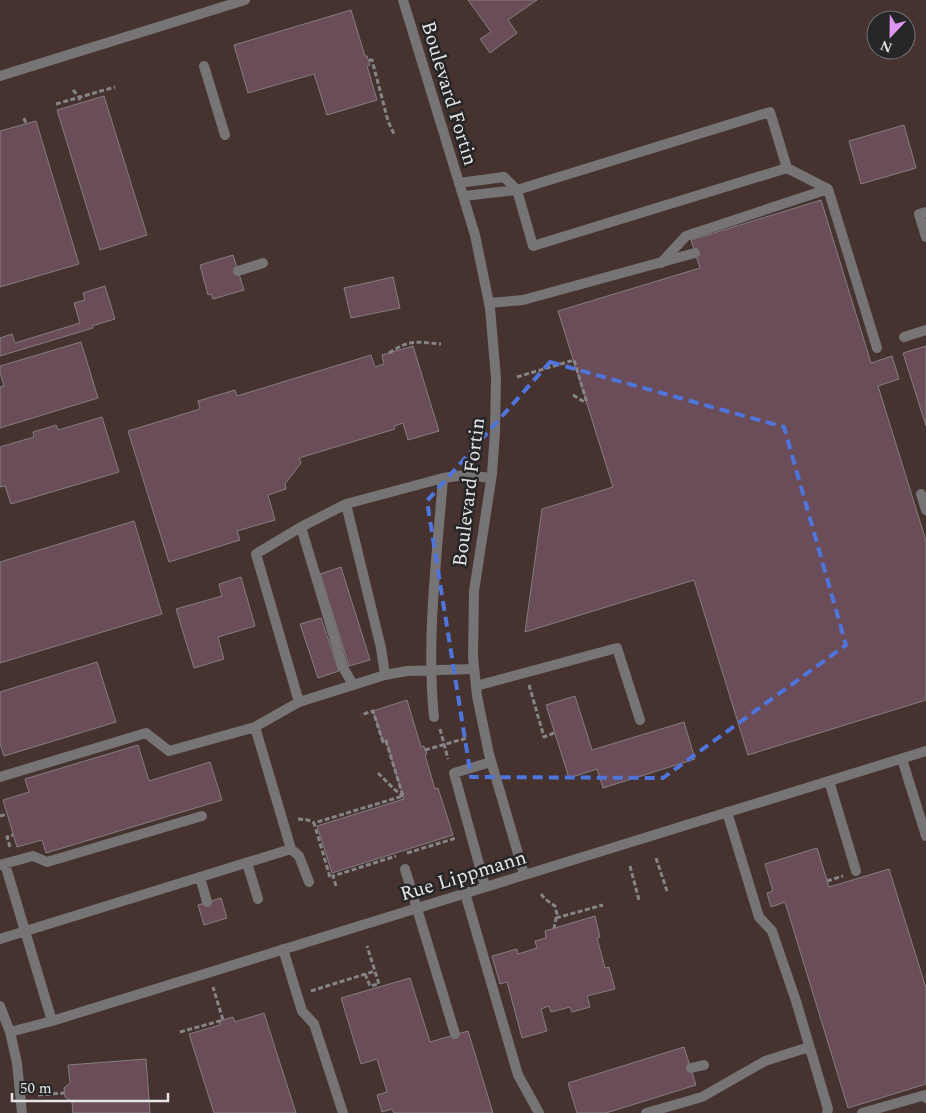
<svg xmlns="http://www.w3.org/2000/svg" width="926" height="1113" viewBox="0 0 926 1113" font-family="Spectral,serif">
  <rect width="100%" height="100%" fill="#303032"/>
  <!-- industrial -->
  <path fill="#46322f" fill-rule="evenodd" d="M0,0H926V1113H0ZM876,20H906V50H876Z"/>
  <!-- building -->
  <path fill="#6a4d59" stroke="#827f80" d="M468,0H537L508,20L517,33L490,53L480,39L491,32Z
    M351,10L365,56H367L370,65L367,66L377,100L327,115L314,74L248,93L234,45Z
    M104,96L147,235L100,250L57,110Z
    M36,121L79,264L0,287V131Z
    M904,125L916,168L861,184L849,141Z
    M821,200L871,363L892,356L899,379L878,386L926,541V700L748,755L694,580L525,632L542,509L613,487L558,311L700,268L691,240Z
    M233,255L244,290L213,299L211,294L208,295L200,265Z
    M393,277L400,308L351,318L344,288Z
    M105,286L115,319L92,326L93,328L0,356V338L12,334L15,343L80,323L74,303L85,300L83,293Z
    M81,342L98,398L0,428V387L4,386L0,373V366Z
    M413,346L439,431L408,440L403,423L394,426L395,429L299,458L301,463L285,484L286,489L268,495L275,520L237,531L240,540L169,562L128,431L200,409L198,401L235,390L237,396L371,355L375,367L384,364L382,355Z
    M926,346V426L903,353Z
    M102,417L119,472L11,504L5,486L0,487V447L34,437L33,432L56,425L58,430Z
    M134,521L162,614L0,663V562Z
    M341,567L370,660L349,666L320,574Z
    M241,577L255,626L218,637L224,659L194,668L176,609L222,596L219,584Z
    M321,618L339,671L318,678L300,624Z
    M97,662L116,722L4,756L0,744V692Z
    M575,696L592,750L684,722L695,759L603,788L597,769L569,778L546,705Z
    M407,700L421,747L424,746L425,750L427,754L425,755L435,789L438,788L453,835L332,873L317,826L404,799L386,741L383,742L373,711Z
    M138,745L149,781L210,762L222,800L46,853L42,840L17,847L3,800L29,792L25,779Z
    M817,848L829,887L889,869L926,988V1084L848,1108L785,902L771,907L767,893L773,891L765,864Z
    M221,898L227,918L204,925L198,905Z
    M595,916L600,937L597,938L605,968L609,967L615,989L587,996L590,1007L572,1012L570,1007L551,1012L549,1006L541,1009L547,1031L522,1038L507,982L500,984L492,956L517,949L518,954L537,948L535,941L546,938L545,931Z
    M410,978L430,1042L468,1031L493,1113H394L392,1109L382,1112L377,1095L387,1092L377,1059L361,1064L341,998Z
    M264,1013L296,1113H214L189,1034L220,1025L219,1021L233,1017L235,1022Z
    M684,1047L696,1085L606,1113H577L568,1083Z
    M146,1059L150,1113H73L72,1102L65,1097L64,1088L70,1083L68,1065Z"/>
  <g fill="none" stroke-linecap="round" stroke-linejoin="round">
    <!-- path -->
    <path stroke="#858587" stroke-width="3" stroke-dasharray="5 2.5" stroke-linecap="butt" d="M369,60H372L388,121L394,134
      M73,90L79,97L80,103
      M56,104L115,87
      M24,118L26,124
      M389,353C410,339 417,342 441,344
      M517,377L574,360L587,403
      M573,395L586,403
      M529,685L544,737L554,733
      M440,729L448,759
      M425,750L467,738
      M378,773L394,789L403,796
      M0,816L7,814
      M298,819L308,820L314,823
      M10,847L7,837L13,835
      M407,853L453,839L455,837
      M656,858L667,891
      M630,866L639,900
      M330,877L314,823L403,796L386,741L383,742L373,711L361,715
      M827,881L843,876
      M336,886L333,876L396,856
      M541,894L545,899L555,906L557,914L554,928
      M556,918L603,905
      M365,974L370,986L379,984L367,946
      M311,991L375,971
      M180,1032L223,1020L213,987
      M38,1095L64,1093"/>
    <!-- service -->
    <path stroke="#767474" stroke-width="10" d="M204,66L225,135
      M787,168L770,112L517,190L533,246L787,168L828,189
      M459,183L504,177L517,190
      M464,196L517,190
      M926,212L919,214L926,237
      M661,263L686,236L828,189L877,348
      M238,271L263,263
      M489,303L523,300L695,253
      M904,337L926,330
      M443,478L346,504L381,648L385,675L407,671L474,669
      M921,494L926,510
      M301,527L343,667L353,685
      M476,686L617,648L640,720
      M299,702L256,554L301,527L346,504
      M434,717C426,638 437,557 443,478L465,475L491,478
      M902,759L926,836
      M0,777L146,733L169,751L255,727
      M829,781L856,871
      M727,812L759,917L772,931L796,1001L828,1109L827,1113
      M291,849L299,856L309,882
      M247,863L258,899
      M5,864L52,1021
      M0,865L33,856L47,862L202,816
      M405,869L455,1034
      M200,877L207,902
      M485,886L454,773L491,762
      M465,893L518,1075L539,1113
      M0,939L291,849L255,727L299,702L385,675
      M283,949L302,1011L314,1024L343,1113
      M691,1068L704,1065
      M646,1113L702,1097L765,1061L809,1047
      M862,1113L925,1095L926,1098"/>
    <!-- minor -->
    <path stroke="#767474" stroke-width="10" d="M403,0L475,235L490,308L496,378L495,432L492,474L474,591L473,657L477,696L489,754L524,874
      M0,76L245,0
      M0,1006L10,1032L17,1063L22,1113
      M10,1032L52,1021L926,751"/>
  </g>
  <!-- marked area -->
  <path fill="none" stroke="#4f74dc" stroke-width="4" stroke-dasharray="10 6" stroke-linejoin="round" d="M550,362L784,427L846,645L663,778L471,777L427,501Z"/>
  <g text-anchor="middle" stroke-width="5" stroke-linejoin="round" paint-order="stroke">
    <!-- street labels -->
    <g font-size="20" fill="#e6e6e8" stroke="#262628">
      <text transform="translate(450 93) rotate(73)" y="7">Boulevard Fortin</text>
      <text transform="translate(468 492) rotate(-83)" y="7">Boulevard Fortin</text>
      <text transform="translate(463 875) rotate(-17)" y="7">Rue Lippmann</text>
    </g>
  </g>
  <!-- north arrow -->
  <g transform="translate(891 35) rotate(202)"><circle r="24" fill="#262628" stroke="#737375"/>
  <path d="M0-4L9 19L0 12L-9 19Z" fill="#de98f3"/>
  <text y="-8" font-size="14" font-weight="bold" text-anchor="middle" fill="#e6e6e8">N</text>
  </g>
  <!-- scale -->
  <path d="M12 1093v8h156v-8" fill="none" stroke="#e6e6e8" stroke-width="2.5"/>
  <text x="20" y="1093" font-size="15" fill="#e6e6e8" stroke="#262628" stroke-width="4" paint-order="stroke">50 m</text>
</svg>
